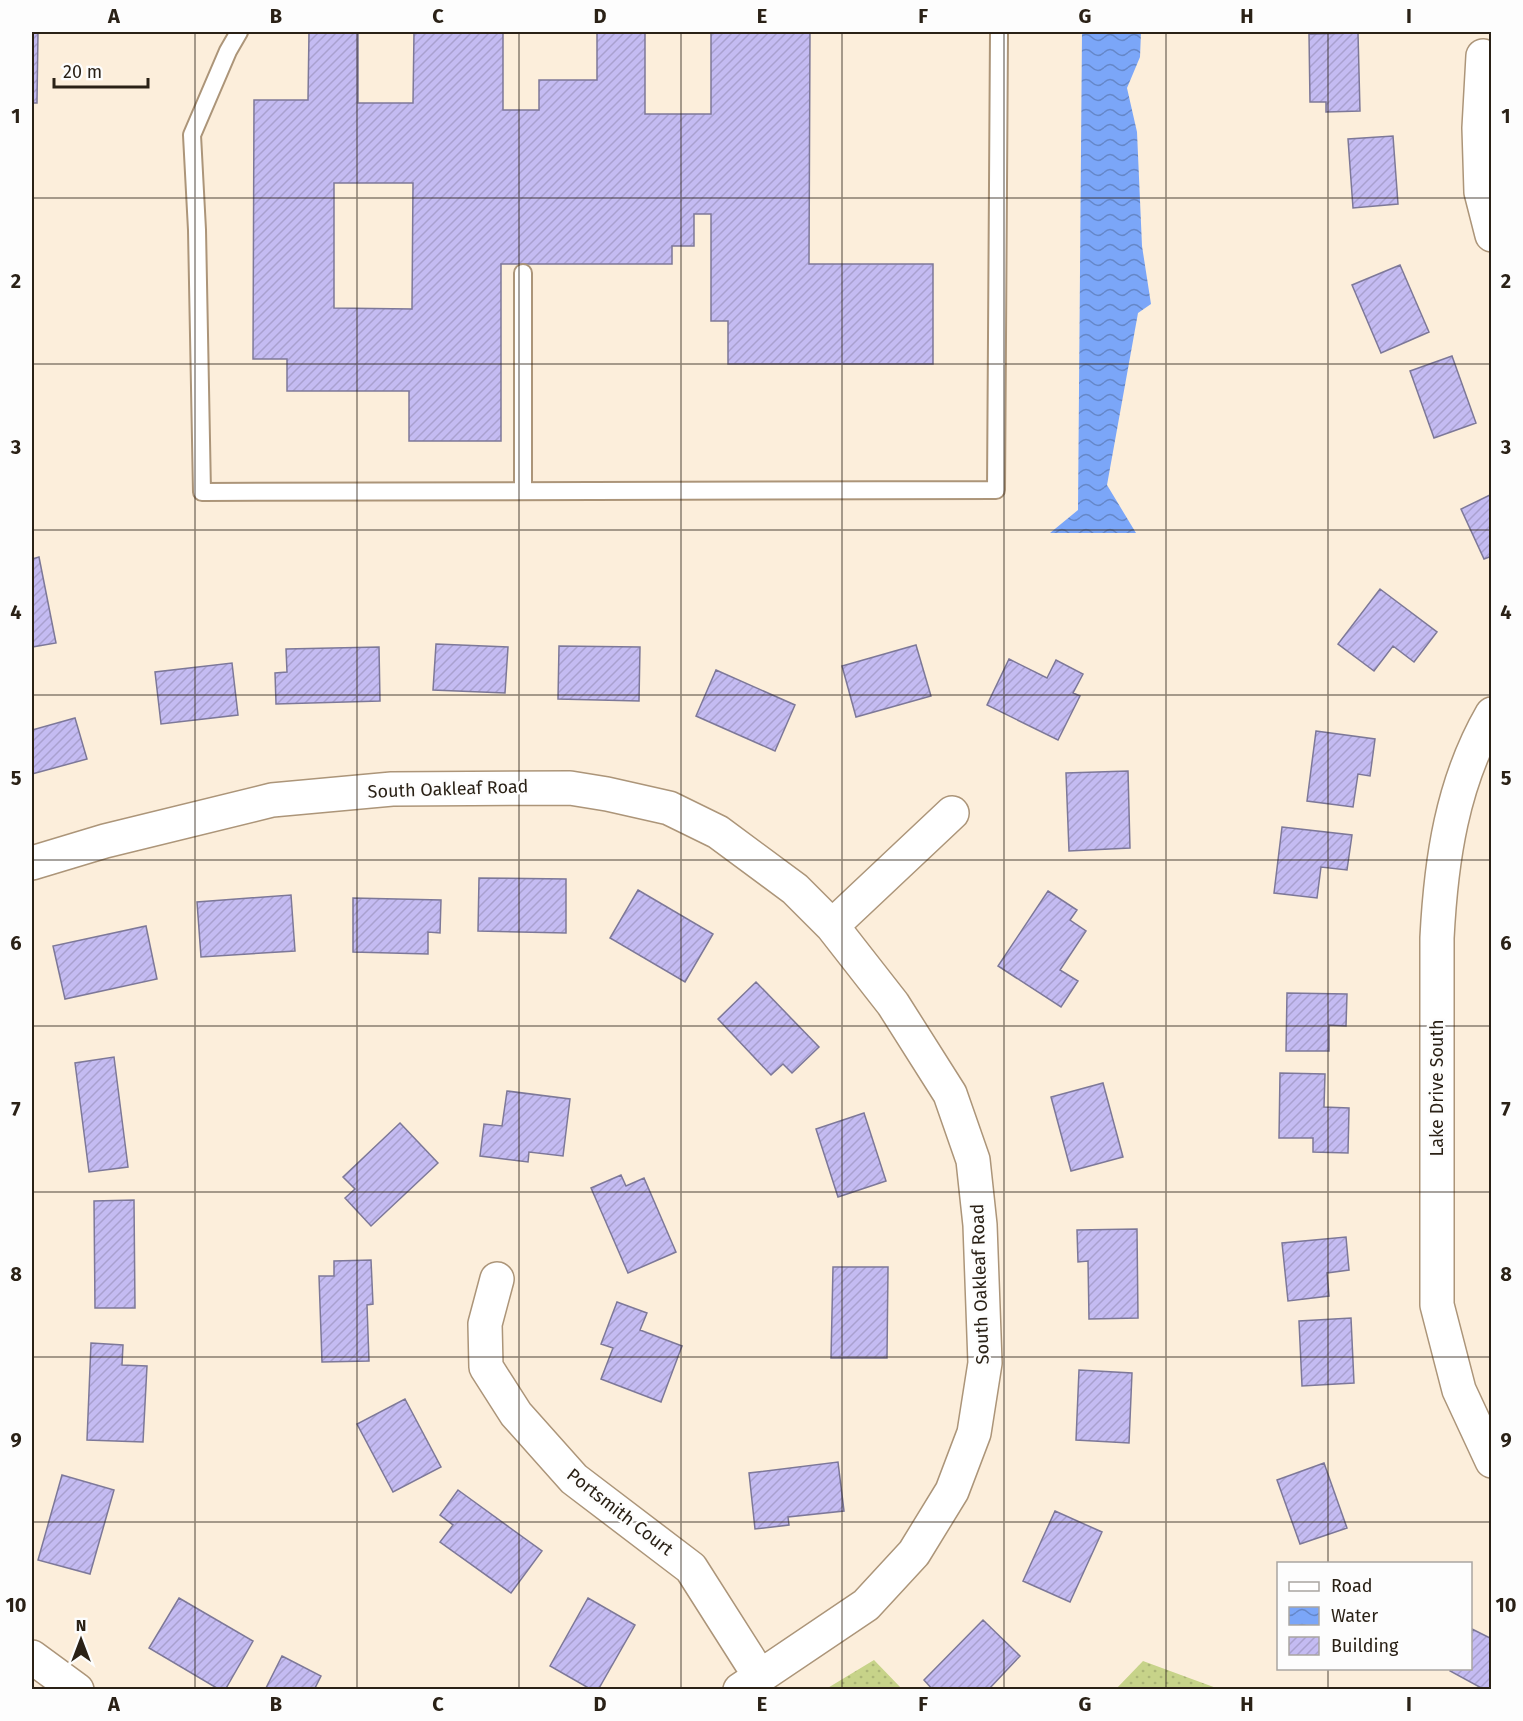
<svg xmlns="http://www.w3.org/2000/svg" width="1523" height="1721" viewBox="0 0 1523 1721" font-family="'Fira Sans',sans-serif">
  <defs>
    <pattern id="park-dots" width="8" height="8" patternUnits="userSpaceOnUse" patternTransform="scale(1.5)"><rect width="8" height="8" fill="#c7d389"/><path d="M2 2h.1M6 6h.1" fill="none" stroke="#abb576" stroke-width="1.8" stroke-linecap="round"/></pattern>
    <pattern id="water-waves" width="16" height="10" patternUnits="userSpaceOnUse" patternTransform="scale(1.5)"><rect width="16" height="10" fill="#7ba6f8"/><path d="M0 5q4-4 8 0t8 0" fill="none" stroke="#6587c8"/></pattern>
    <pattern id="building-hatch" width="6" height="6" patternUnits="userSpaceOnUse" patternTransform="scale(1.5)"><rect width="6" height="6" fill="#c4bbf2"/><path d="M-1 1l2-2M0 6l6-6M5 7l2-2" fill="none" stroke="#a9a0cf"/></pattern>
  </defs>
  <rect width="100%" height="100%" fill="#fceedb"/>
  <!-- park -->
  <path fill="url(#park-dots)" d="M874,1660L902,1689H826Z
    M1143,1661L1219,1689H1116Z"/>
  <!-- water -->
  <path fill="url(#water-waves)" d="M1082,32H1141L1140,57L1127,88L1137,132L1142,246L1151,304L1138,313L1107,485L1136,533H1050L1078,510Z"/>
  <!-- building -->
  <path fill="url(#building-hatch)" stroke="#7d7898" stroke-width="1.5" fill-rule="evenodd" d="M32,32H38L37,103H32Z
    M309,32H358V103H413L414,32H503V110H539V80H597V32H645V114H711V32H810L809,264H933V364H728V321H711V214H694V246H672V264H501V441H409V391H287V359H253L254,100H308ZM334,183H413L412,309L334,308Z
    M1358,33L1360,111L1326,112V102H1310L1309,34Z
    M1393,136L1398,204L1353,208L1348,139Z
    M1400,265L1429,332L1381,353L1352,285Z
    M1452,356L1476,423L1434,438L1410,371Z
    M1492,494V556L1484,559L1461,509Z
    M39,557L56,643L32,647V559Z
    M1380,589L1437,632L1414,662L1393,646L1374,671L1338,644Z
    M436,644L508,647L505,693L433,690Z
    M916,645L931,696L856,717L842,666Z
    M559,646L640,647L639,701L558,699Z
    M379,647L380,701L276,704L275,673L287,672L286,649Z
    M1009,659L1047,678L1056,660L1083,674L1073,693L1080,696L1058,740L987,705Z
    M232,663L238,715L161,724L155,672Z
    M716,670L795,705L775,751L696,716Z
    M75,718L87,759L32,774V730Z
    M1316,731L1375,739L1370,776L1358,774L1353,807L1307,801Z
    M1128,771L1130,848L1069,851L1066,773Z
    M1282,827L1352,835L1347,870L1321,867L1317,898L1274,893Z
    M479,878L566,879V933L478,931Z
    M638,890L713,934L685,982L610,938Z
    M1048,891L1077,910L1070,920L1086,931L1060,970L1078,981L1061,1007L998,966Z
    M291,895L295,951L201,957L197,902Z
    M353,898L441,900L440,933L428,932V954L353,952Z
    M146,926L157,979L65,999L53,946Z
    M756,982L819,1047L792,1073L783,1064L771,1075L718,1019Z
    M1287,993L1347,994L1346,1026L1329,1025V1051H1286Z
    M114,1057L128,1167L89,1172L75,1063Z
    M1280,1073L1325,1074L1324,1107L1349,1108L1348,1153L1313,1152V1138H1279Z
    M1103,1083L1123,1157L1071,1171L1051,1097Z
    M507,1091L570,1099L563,1156L529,1152L528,1162L480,1156L484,1124L502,1126Z
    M864,1113L886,1181L838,1197L816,1129Z
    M400,1123L438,1163L371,1226L345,1198L355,1189L343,1177Z
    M621,1175L626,1186L644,1178L676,1252L628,1273L591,1188Z
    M134,1200L135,1308H95L94,1201Z
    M1137,1229L1138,1318L1089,1319L1088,1261L1078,1262L1077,1230Z
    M1346,1237L1349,1270L1327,1273L1329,1296L1288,1301L1282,1243Z
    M371,1260L373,1304L367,1305L369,1361L322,1362L319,1276H334V1261Z
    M833,1267H888L887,1358H831Z
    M617,1302L647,1313L640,1330L682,1346L661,1402L601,1379L613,1348L601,1344Z
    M1351,1318L1354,1383L1302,1386L1299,1321Z
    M91,1343L123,1345L122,1365L147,1366L143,1442L87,1440Z
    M1079,1370L1132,1373L1129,1443L1076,1440Z
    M405,1399L441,1467L393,1492L357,1424Z
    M838,1462L844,1511L788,1517L789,1525L755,1529L749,1473Z
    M1324,1463L1347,1528L1300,1544L1277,1480Z
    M62,1475L114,1490L90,1574L38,1560Z
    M458,1490L542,1551L511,1593L440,1542L453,1525L440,1515Z
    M1055,1511L1102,1532L1070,1602L1023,1581Z
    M179,1598L253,1641L225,1690H220L149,1648Z
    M588,1598L635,1625L598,1690H592L550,1666Z
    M983,1620L1020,1656L988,1690H933L924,1680Z
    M1472,1629L1492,1639V1690H1485L1450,1671L1451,1668H1470V1632Z
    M282,1656L321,1676L314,1690H265Z"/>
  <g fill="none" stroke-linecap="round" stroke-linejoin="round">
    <!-- lane casing -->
    <g stroke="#ac9579" stroke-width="20">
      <path id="lane" d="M239,32L228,51L192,135L197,230L202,492L996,490L999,32
        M523,273V491"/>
    </g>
    <!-- street casing -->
    <g stroke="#ac9579" stroke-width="36">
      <path id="street" d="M1483,56L1479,128L1481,192L1492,235
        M1492,714C1452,783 1441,860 1437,938V1305L1459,1390L1492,1461
        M32,863L105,841L272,800L392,789L570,788L607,794L669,808L718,832L795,889L832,926L893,1004L950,1094L973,1160L980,1225L985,1363L974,1433L952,1491L914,1553L866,1605L740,1690
        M832,926L952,813
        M497,1279L485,1324L486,1367L516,1414L574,1479L691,1568L759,1675
        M32,1657L77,1690"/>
    </g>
    <!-- lane -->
    <use href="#lane" stroke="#fff" stroke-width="16"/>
    <!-- street -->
    <use href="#street" stroke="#fff" stroke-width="33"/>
  </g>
  <!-- grid -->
  <path fill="none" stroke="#2a2116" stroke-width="1.5" stroke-opacity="0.55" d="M195,32V1690M357,32V1690M519,32V1690M681,32V1690M842,32V1690M1004,32V1690M1166,32V1690M1328,32V1564M32,198H1492M32,364H1492M32,530H1492M32,695H1492M32,860H1492M32,1026H1492M32,1192H1492M32,1357H1492M32,1522H1492M1328,1668V1690"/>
  <g text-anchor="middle" stroke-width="5" stroke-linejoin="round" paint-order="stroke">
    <!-- street labels -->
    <g font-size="18" fill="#2a2116" stroke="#fdfdfd">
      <text transform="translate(448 789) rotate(-2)" y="6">South Oakleaf Road</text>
      <text transform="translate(1437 1088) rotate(-90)" y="6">Lake Drive South</text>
      <text transform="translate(980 1284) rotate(-92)" y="6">South Oakleaf Road</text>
      <text transform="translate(620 1512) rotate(38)" y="6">Portsmith Court</text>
    </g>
  </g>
  <!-- border -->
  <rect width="1523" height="1721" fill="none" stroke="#fdfdfd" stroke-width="66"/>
  <!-- legend -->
  <rect x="1277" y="1562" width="195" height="108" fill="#fdfdfd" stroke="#a9a5a1" stroke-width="1.5"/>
  <rect x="1289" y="1582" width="30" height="9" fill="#ffffff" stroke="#a9a5a1" stroke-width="1.5"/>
  <text x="1331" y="1592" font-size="18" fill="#2a2116">Road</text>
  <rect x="1289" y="1607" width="30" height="18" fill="url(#water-waves)" stroke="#a9a5a1" stroke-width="1.5"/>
  <text x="1331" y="1622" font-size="18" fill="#2a2116">Water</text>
  <rect x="1289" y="1637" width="30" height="18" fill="url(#building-hatch)" stroke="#a9a5a1" stroke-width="1.5"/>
  <text x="1331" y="1652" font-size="18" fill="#2a2116">Building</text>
  <!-- north arrow -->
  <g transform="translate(81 1640)" stroke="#fdfdfd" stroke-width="4.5" paint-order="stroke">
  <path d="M0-4.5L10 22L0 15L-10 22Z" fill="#2a2116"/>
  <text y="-9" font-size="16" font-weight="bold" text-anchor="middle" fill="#2a2116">N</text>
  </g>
  <!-- scale -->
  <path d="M54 78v9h94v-9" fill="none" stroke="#2a2116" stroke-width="3"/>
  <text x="63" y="78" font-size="18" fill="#2a2116" stroke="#fdfdfd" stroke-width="4.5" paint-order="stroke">20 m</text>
  <rect x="33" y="33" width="1457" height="1655" fill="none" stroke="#2a2116" stroke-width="2"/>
  <g font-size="20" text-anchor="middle" font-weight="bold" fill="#2a2116">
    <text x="114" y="23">A</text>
    <text x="276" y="23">B</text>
    <text x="438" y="23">C</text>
    <text x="600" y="23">D</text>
    <text x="762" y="23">E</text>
    <text x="923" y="23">F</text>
    <text x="1085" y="23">G</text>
    <text x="1247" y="23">H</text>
    <text x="1409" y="23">I</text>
    <text x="16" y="123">1</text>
    <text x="1506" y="123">1</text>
    <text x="16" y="288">2</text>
    <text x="1506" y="288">2</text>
    <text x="16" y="454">3</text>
    <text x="1506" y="454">3</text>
    <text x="16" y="619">4</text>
    <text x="1506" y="619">4</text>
    <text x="16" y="785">5</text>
    <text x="1506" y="785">5</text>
    <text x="16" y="950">6</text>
    <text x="1506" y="950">6</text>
    <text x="16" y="1116">7</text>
    <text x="1506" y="1116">7</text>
    <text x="16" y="1281">8</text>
    <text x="1506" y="1281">8</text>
    <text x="16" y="1447">9</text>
    <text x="1506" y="1447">9</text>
    <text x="16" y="1612">10</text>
    <text x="1506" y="1612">10</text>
    <text x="114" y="1711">A</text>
    <text x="276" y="1711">B</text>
    <text x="438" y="1711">C</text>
    <text x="600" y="1711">D</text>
    <text x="762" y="1711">E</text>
    <text x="923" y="1711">F</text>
    <text x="1085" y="1711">G</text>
    <text x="1247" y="1711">H</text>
    <text x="1409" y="1711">I</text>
  </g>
</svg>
